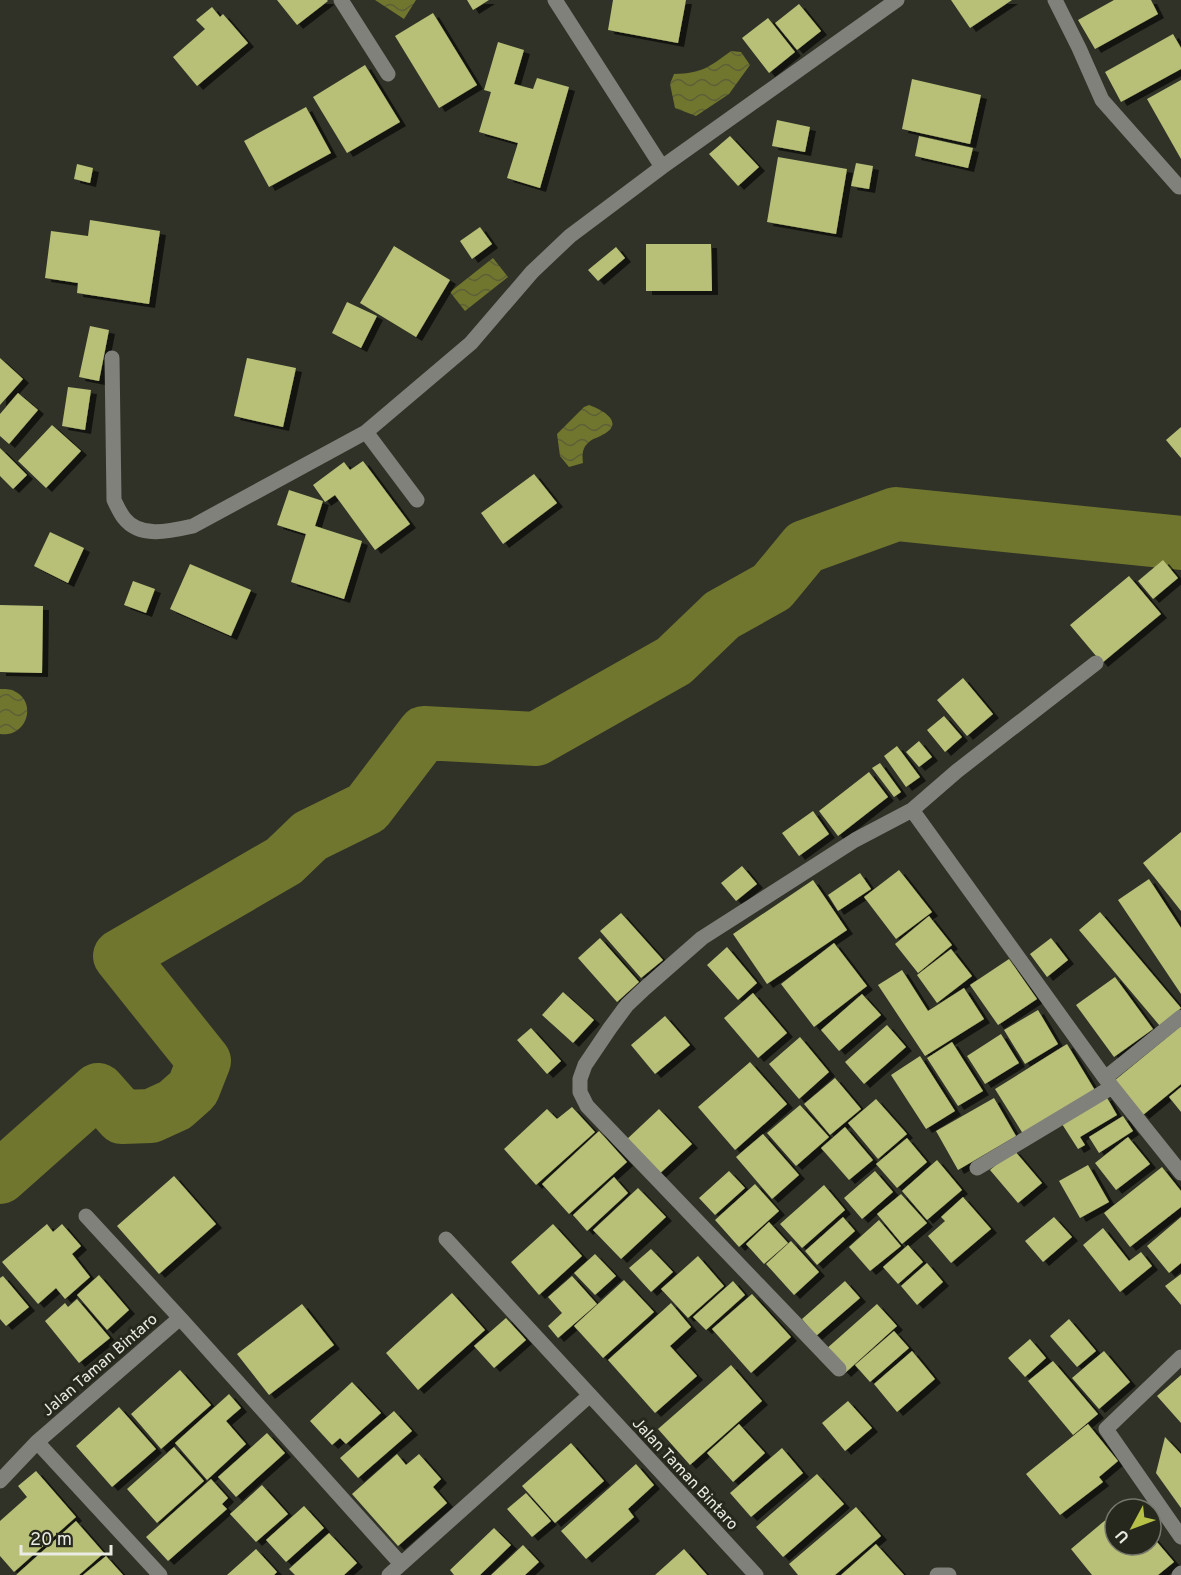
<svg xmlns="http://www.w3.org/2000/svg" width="1181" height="1575" viewBox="0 0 1181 1575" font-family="Overpass,sans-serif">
  <defs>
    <pattern id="water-waves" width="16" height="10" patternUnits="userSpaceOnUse" patternTransform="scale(1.5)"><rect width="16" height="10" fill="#70762d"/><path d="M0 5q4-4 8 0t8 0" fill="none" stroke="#5d6037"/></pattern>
    <filter id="shadow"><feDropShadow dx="6" dy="4" stdDeviation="0" flood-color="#0009"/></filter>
  </defs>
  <rect width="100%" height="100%" fill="#303227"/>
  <!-- water -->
  <path fill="url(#water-waves)" d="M375,0H416L404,19Z
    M731,51L741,52L750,65L729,94L696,116L675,108L670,84L674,74C703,73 709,67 731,51Z
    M493,258L508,277L465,311L450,292Z
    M589,405C603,410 626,423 602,435C598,438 593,438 589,442C582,448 582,455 583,463L569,467L560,456L557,434L584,407Z
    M0,689C4,689 11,689 14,691C38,702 27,738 0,734Z"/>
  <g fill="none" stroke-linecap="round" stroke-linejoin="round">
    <!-- river -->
    <path stroke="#70762d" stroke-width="54" d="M0,1177L98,1090L122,1117L151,1116L175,1105L193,1089L204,1061L120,956L284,861L310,836L367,808L424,733L536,739L674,661L722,615L772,587L805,547L896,514L1181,543"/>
  </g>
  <!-- building -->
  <path fill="#b8bf76" filter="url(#shadow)" d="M277,0H327L328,1L297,25Z
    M467,0H489L473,10Z
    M613,0H686L678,43L608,30Z
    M951,0H1012L970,28Z
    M1114,0H1151L1158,14L1095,49L1078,20Z
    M799,4L821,31L797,50L775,23Z
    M212,7L220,17L223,14L248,43L197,86L173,57L205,29L196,20Z
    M433,13L477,85L439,108L395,36Z
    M768,18L795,52L769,73L742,38Z
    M1173,34L1181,48V69L1121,102L1105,72Z
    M498,42L524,50L514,84L533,89L537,78L569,87L540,188L507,178L518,143L479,132L491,92L484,90Z
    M365,65L400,122L347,153L313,97Z
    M912,79L981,95L970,144L902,129Z
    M1181,80V159L1147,99Z
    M306,107L331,153L269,187L244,141Z
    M777,120L810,127L805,152L772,146Z
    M730,136L759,167L738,186L709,154Z
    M919,136L973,148L968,168L915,156Z
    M778,157L847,169L836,234L767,222Z
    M856,163L873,166L869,189L851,186Z
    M77,164L93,168L90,183L74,179Z
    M90,220L160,231L149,304L77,293L78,283L45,278L51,231L88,236Z
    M480,227L492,244L472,259L460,241Z
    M646,244H711L712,291H646Z
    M394,246L450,280L416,337L360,303Z
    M616,247L625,258L598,281L588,270Z
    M347,302L377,316L361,348L332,333Z
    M90,326L109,330L99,381L79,377Z
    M0,358L23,379L0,405Z
    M247,358L296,368L283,427L234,416Z
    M68,387L91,390L85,430L62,426Z
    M18,393L38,410L9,444L0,436V414Z
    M52,425L81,451L46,488L18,461Z
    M1181,427V458L1166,440Z
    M0,448L27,475L13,489L0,476Z
    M363,461L410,524L375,550L335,495L325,502L313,485L344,462L350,470Z
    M534,474L557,503L503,544L481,513Z
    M289,490L323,501L315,526L362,541L344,599L291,582L306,534L277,525Z
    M50,532L84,548L68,583L34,566Z
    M1163,560L1178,578L1153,599L1138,581Z
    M190,564L251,590L231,636L170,609Z
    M1129,576L1161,614L1102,663L1070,625Z
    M133,581L155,589L146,613L124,605Z
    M0,605L43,606L42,673L0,672Z
    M963,678L993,714L967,736L937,700Z
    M944,716L962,737L945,752L927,730Z
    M919,741L932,757L919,767L906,752Z
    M897,746L920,777L906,787L884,756Z
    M880,763L901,792L894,797L872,768Z
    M869,772L888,797L838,836L819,811Z
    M813,811L829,834L799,856L782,833Z
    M1181,832V911L1143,863Z
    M742,866L757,884L736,901L721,883Z
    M899,870L932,912L896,939L864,897Z
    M860,873L871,889L838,911L828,895Z
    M1149,879L1181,928V994L1118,900Z
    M813,880L847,930L767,984L733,934Z
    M1100,912L1181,1008L1160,1026L1079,930Z
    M621,913L663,960L641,978L600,931Z
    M929,916L952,945L918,973L895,944Z
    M600,938L639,982L617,1002L578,958Z
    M1051,938L1068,960L1047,977L1030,954Z
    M834,943L867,986L814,1027L781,984Z
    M727,947L757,983L738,1000L707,965Z
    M951,949L972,976L937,1003L917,975Z
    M1009,959L1037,999L998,1025L970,985Z
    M902,970L928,1011L964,988L984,1019L925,1056L878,985Z
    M1115,977L1153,1029L1114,1057L1076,1005Z
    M563,992L594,1020L573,1043L542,1015Z
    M753,993L787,1033L758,1058L724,1018Z
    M862,994L881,1015L839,1051L821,1030Z
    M1038,1010L1058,1044L1025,1064L1004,1030Z
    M665,1016L690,1045L655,1074L631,1045Z
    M887,1025L906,1047L864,1084L845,1062Z
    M1181,1026V1084L1143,1115L1114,1081Z
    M531,1028L561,1061L547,1074L517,1040Z
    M1001,1034L1019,1063L985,1084L967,1056Z
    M800,1037L829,1072L799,1099L769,1064Z
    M952,1042L983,1091L958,1106L927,1058Z
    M1067,1044L1096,1092L1025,1137L995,1089Z
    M920,1056L955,1111L926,1129L891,1075Z
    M750,1062L787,1104L735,1150L698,1107Z
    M835,1078L861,1109L830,1135L804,1104Z
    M1181,1087V1112L1169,1097Z
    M1106,1096L1117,1115L1080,1137L1085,1145L1078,1149L1062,1124Z
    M994,1098L1016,1136L958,1170L936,1131Z
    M876,1099L907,1134L878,1159L848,1123Z
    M800,1105L829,1137L796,1166L767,1133Z
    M572,1107L595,1132L536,1185L504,1149L547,1109L557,1119Z
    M659,1109L692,1144L657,1176L625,1141Z
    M1123,1116L1133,1131L1099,1153L1089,1137Z
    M845,1127L873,1160L849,1180L821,1148Z
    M599,1131L627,1162L569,1214L542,1184Z
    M763,1134L799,1175L772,1199L736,1157Z
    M1128,1137L1150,1164L1116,1190L1095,1163Z
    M907,1138L927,1162L897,1188L876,1164Z
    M1014,1150L1042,1183L1018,1203L990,1170Z
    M937,1160L962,1190L927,1220L902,1191Z
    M1088,1165L1109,1202L1080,1218L1059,1181Z
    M1162,1167L1181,1191V1207L1130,1247L1104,1213Z
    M729,1171L745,1188L715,1215L699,1198Z
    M875,1171L893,1192L862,1219L844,1198Z
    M174,1176L216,1224L159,1274L117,1226Z
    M614,1177L628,1193L587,1231L573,1215Z
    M755,1184L779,1211L739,1247L715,1220Z
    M824,1185L845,1210L802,1248L780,1224Z
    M638,1188L666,1217L621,1259L593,1230Z
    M901,1194L927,1223L902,1244L877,1214Z
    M963,1197L991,1229L951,1263L928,1236L945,1221L941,1217Z
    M843,1217L855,1231L817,1265L805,1251Z
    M1054,1217L1072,1237L1043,1262L1025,1241Z
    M1181,1217V1263L1169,1273L1147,1246Z
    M879,1220L901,1246L870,1271L849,1247Z
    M769,1222L788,1243L764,1264L746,1244Z
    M47,1224L53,1232L62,1224L81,1246L72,1254L90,1277L65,1299L56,1288L38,1304L2,1262Z
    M553,1224L582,1256L539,1295L511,1262Z
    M1103,1228L1129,1261L1141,1252L1152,1266L1120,1292L1083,1245Z
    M791,1241L819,1272L794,1295L766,1264Z
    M908,1245L923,1262L898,1284L883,1267Z
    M651,1249L673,1272L651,1292L629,1268Z
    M595,1254L616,1276L595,1295L574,1273Z
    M698,1256L724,1286L688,1318L661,1289Z
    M927,1263L943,1282L917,1305L901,1286Z
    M1181,1274V1305L1165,1286Z
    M99,1275L129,1310L107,1330L77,1295Z
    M3,1276L29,1307L6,1326L0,1319V1278Z
    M572,1276L597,1304L558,1338L548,1326L562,1313L548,1297Z
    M624,1280L654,1312L603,1358L574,1326Z
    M733,1281L745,1295L706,1330L693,1317Z
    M845,1281L860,1298L816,1336L802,1319Z
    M452,1293L485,1330L418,1390L386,1353Z
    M752,1294L791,1337L751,1373L712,1329Z
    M77,1299L110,1338L79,1363L45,1321L65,1303L68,1307Z
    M671,1303L691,1327L670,1346L697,1376L655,1413L608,1360Z
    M302,1304L334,1345L269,1395L237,1354Z
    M877,1304L897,1326L845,1373L825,1350Z
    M506,1318L526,1340L494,1368L474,1346Z
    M1069,1319L1096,1351L1077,1367L1050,1336Z
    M894,1331L909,1348L870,1382L855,1365Z
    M1030,1339L1046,1358L1025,1377L1008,1358Z
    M912,1351L935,1379L897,1412L874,1384Z
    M1104,1351L1130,1382L1099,1409L1072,1378Z
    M1053,1361L1098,1414L1073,1435L1028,1381Z
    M731,1365L762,1401L690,1465L658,1429Z
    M180,1370L211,1405L161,1449L131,1414Z
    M1181,1375V1423L1157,1396Z
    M352,1382L381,1413L346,1444L340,1438L332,1445L310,1421Z
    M229,1394L241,1408L226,1421L246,1444L207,1480L175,1443Z
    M848,1401L872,1428L845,1451L822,1423Z
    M119,1407L156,1449L112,1487L76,1446Z
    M394,1411L412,1431L358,1478L340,1458Z
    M739,1424L765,1453L733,1482L707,1453Z
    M1088,1424L1118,1461L1099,1477L1103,1482L1060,1515L1026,1474Z
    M267,1433L285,1453L236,1497L218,1477Z
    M1165,1437L1181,1454V1508L1156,1473Z
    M571,1443L604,1481L555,1523L522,1486Z
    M174,1447L204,1481L157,1523L127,1489Z
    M782,1448L803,1473L751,1517L730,1493Z
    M397,1454L406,1465L419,1454L441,1479L433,1487L447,1503L398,1546L352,1494Z
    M636,1464L654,1485L628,1509L634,1517L586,1559L561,1531Z
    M36,1471L76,1517L14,1572L0,1556V1521L27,1497L18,1486Z
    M817,1474L844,1504L783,1557L756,1527Z
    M211,1479L228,1498L222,1504L227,1509L168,1561L146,1537Z
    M262,1485L288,1514L256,1542L230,1514Z
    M526,1493L551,1521L532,1537L507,1509Z
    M304,1506L324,1528L286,1562L266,1540Z
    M856,1507L881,1536L835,1575H798L789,1564Z
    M1115,1512V1545H1151V1535L1174,1562L1158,1575H1092L1071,1549Z
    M76,1521L104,1553L79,1575H16Z
    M494,1528L511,1545L480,1575H454L450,1570Z
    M329,1533L357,1563L344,1575H295L289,1569Z
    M876,1544L904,1575H841Z
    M523,1545L539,1562L525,1575H491Z
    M256,1549L277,1572L274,1575H227Z
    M684,1549L707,1575H655Z
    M106,1556L123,1575H83Z"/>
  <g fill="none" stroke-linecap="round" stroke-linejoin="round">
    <!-- minor -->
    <path stroke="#80817b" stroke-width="15" d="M341,0L388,74
      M555,0L662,167
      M1055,0L1079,48L1102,100L1179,187
      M112,358L114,500C117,506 120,513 124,518C140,539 171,531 193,526L366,432
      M417,500L366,432L471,343L532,272L570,236L662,167L897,0
      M912,810L957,771L1096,663
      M1105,1078L1181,1017
      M977,1168L1112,1087
      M86,1216L180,1318
      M446,1239L756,1575
      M1181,1357L1106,1429L1181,1537
      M839,1369L587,1106L580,1092V1079L585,1065L610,1028L627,1005L645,988L702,938L855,840L912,810L1105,1078L1181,1173
      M37,1442L160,1575
      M0,1481L37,1442L180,1318L401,1564
      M389,1575L590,1395
      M937,1575H949
      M1179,1575L1181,1573"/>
  </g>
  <g text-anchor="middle" stroke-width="6" stroke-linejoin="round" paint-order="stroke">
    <!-- street labels -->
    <g font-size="16" fill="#eaebe3" stroke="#27281d">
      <text transform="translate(99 1364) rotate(-41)" y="6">Jalan Taman Bintaro</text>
      <text transform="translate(686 1473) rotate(47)" y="6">Jalan Taman Bintaro</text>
    </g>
  </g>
  <!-- north arrow -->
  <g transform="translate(1133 1527) rotate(229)"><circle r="28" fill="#27281d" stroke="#75766c" stroke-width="1.5"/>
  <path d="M0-4.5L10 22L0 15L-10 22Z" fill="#b7c147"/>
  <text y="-9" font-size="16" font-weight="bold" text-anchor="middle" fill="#eaebe3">U</text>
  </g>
  <!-- scale -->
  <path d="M21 1545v9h90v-9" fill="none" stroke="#eaebe3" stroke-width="3"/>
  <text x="30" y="1545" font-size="18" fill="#eaebe3" stroke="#27281d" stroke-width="4.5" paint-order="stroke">20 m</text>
</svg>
